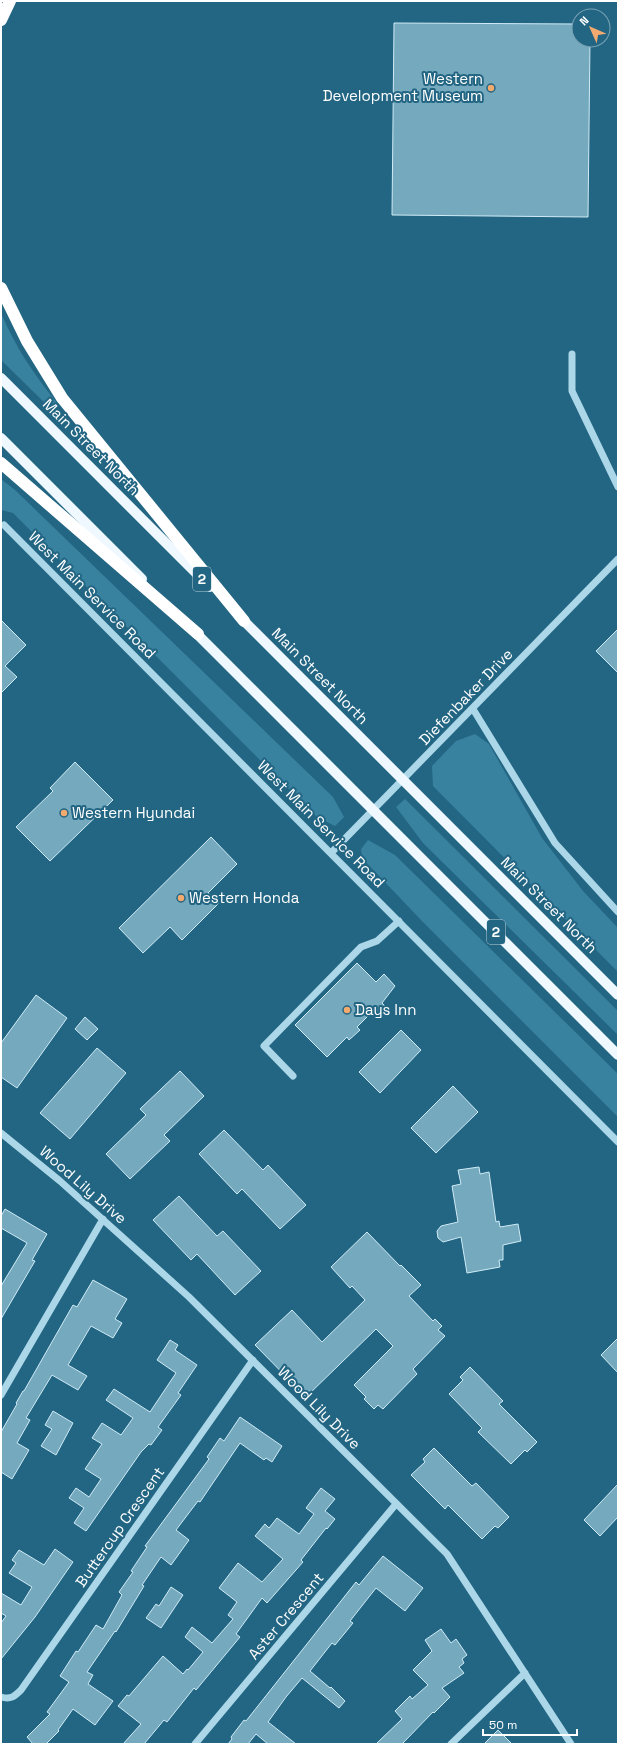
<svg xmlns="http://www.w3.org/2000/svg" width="619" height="1745" viewBox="0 0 619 1745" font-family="'Space Grotesk',sans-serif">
  <rect width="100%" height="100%" fill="#236683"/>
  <!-- grass -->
  <path fill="#3882a0" d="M1,313C16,348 33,373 57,403L50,408L1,360Z
    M1,479L15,490L333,797L344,817L335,826L317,817L13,513L1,510Z
    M475,734L489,744L542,838L583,891L618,928V972L433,786L432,766L456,741Z
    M405,799L618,1011V1035L423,843L396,807Z
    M368,840L395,855L618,1074V1117L421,920L362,858L361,849Z"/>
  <!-- building -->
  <path fill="#75a9be" stroke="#cfebf6" d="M394,23L579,24V40H590L588,217L392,215Z
    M1,620L26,645L5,666L17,677L1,693Z
    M618,629V673L596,651Z
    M75,762L113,800L50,861L16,827L53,791L50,788Z
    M211,837L237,864L208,893L219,903L182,940L170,927L143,953L119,928Z
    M357,963L376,982L384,974L395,986L382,1003L387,1008L376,1018L371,1013L357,1027L360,1030L349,1040L347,1037L327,1057L295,1025Z
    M36,995L67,1018L17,1088L1,1077V1043Z
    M85,1017L98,1029L87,1040L75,1029Z
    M401,1030L421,1050L380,1093L359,1072Z
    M97,1048L126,1073L70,1139L40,1113Z
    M180,1071L204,1096L164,1135L170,1141L130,1179L106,1154L146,1115L140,1109Z
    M453,1086L478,1112L436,1153L411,1128Z
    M224,1130L263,1170L268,1165L306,1205L280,1229L242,1189L237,1194L199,1154Z
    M479,1167L480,1174L489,1172L496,1222L499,1221L500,1227L518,1224L521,1241L503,1245V1260H499L500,1267L467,1273L461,1237L443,1242L438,1238L437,1231L441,1226L458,1222L452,1186L461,1184L458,1170Z
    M179,1196L217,1236L223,1231L261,1271L235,1295L197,1254L191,1260L153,1220Z
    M5,1209L47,1234L32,1260L35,1261L1,1319V1286L27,1243L1,1228V1216Z
    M367,1232L400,1266L401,1265L421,1285L409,1296L433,1321L435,1319L442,1326L438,1330L445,1336L413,1369L417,1374L383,1409L378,1405L374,1409L364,1399L366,1397L354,1385L393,1346L376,1329L306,1397L255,1345L292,1310L322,1342L365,1300L352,1286L350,1288L331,1267Z
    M93,1280L127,1299L115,1319L122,1323L113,1338L91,1326L68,1365L87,1376L78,1390L52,1375L26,1418L30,1420L17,1443L29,1450L12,1479L1,1472V1432L17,1404L16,1403L23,1391H24L73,1305L77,1307Z
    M618,1338V1373L601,1355Z
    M170,1340L178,1345L175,1350L197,1365L178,1393L181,1395L158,1427L162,1430L151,1445L149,1444L141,1452L86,1531L74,1523L84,1508L69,1498L76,1488L89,1497L101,1479L85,1469L102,1444L92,1438L102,1423L121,1435L133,1418L106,1400L114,1389L150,1412L176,1373L157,1360Z
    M470,1367L503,1401L499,1404L537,1442L527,1452L525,1450L511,1464L478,1432L482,1428L449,1394L463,1380L460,1377Z
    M53,1411L73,1423L56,1455L41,1446L52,1429L45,1425Z
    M240,1417L282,1446L272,1462L266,1458L264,1460L240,1443L200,1502L198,1501L176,1530L189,1540L171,1565L161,1557L142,1585L144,1586L116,1632L115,1631L87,1672L93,1675L88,1684L113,1701L95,1725L73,1709L58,1730L59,1731L46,1744H33L27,1737L50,1714L47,1712L69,1682L60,1676L76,1651L78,1652L96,1625L103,1629L122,1595L119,1592L133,1572L131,1571L147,1547L145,1546L209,1459L207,1457L220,1438L224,1441Z
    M434,1448L472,1486L476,1483L509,1517L498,1528L495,1526L482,1539L448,1505L445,1509L411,1475L425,1462L423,1459Z
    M618,1484V1517L600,1536L584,1520Z
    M321,1488L335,1499L325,1511L335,1519L327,1529L326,1528L301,1560L303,1562L267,1603L262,1598L236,1634L240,1637L196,1690L194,1688L167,1722L164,1720L144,1744H123L141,1724L118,1706L127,1695L129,1696L163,1656L183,1674L187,1669L188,1670L203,1652L185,1637L192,1627L212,1643L233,1619L228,1615L237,1602L219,1588L238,1563L262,1582L283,1559L255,1536L265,1524L269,1528L277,1518L299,1534L314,1514L306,1508Z
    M55,1549L73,1562L35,1617L1,1659V1623L6,1616L1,1613V1593L21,1605L32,1587L9,1573L16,1563L12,1560L19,1550L44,1565Z
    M383,1556L423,1588L405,1611L376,1588L350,1621L353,1623L335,1645L332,1643L310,1671L330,1688L331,1687L345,1701L339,1708L302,1678L286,1697L268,1722L296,1744H268L256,1734L248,1744H228L232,1739L231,1737L244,1720L246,1721L356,1582L359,1585Z
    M171,1587L183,1595L161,1628L146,1618L156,1604L159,1606Z
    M441,1629L451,1643L456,1639L467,1655L462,1659L464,1663L459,1667L464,1673L442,1688L450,1697L434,1713L433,1712L402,1744H376L402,1719L395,1711L410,1696L412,1699L428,1685L413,1670L432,1651L425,1640Z
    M498,1730L512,1744H484Z"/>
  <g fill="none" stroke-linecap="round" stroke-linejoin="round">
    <!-- minor -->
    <path stroke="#acd7e8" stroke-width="7" d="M572,354V391L618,487
      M4,525L618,1142
      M473,709L555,843L618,912
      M331,853L618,559
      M293,1076L264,1046L361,947L377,941L399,921
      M1,1133L60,1181L189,1297L447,1554L571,1744
      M1,1395L103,1219
      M1,1697C11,1700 15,1696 21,1690L253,1360
      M195,1744L396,1504
      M451,1744L525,1673"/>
    <!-- major -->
    <path stroke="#eef8fe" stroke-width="10" d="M1,378L210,587
      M1,438L142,579
      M239,616L618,995
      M193,630L618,1055"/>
    <!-- highway -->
    <path stroke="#fff" stroke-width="12" d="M1,20L10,1
      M1,288L27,341L62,398L244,621
      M1,463L198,634"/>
  </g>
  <!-- markers -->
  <g fill="#f3aa6f" stroke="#236683" stroke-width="1.5">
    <circle cx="491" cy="88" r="4"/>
    <circle cx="64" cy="813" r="4"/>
    <circle cx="181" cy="898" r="4"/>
    <circle cx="347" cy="1010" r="4"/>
  </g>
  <g text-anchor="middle" stroke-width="4" stroke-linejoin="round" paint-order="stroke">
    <!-- shield labels -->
    <g fill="#236683" stroke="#bdd1da" stroke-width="1">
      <rect x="193" y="567" width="18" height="24" rx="3"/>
      <rect x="487" y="920" width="18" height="24" rx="3"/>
    </g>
    <g font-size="14" font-weight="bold" fill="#fff">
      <text x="202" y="584">2</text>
      <text x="496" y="937">2</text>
    </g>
    <!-- poi labels -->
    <g font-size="15" fill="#fff" stroke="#236683" text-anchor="start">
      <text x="483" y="84" text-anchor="end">Western<tspan x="483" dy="17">Development Museum</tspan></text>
      <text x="72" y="818">Western Hyundai</text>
      <text x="189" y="903">Western Honda</text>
      <text x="355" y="1015">Days Inn</text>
    </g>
    <!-- street labels -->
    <g font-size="15" fill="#fff" stroke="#236683">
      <text transform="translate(91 447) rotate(45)" y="5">Main Street North</text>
      <text transform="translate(92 595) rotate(45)" y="5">West Main Service Road</text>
      <text transform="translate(320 676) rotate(45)" y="5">Main Street North</text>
      <text transform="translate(466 697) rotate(-46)" y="5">Diefenbaker Drive</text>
      <text transform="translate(321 824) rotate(45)" y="5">West Main Service Road</text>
      <text transform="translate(549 905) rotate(45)" y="5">Main Street North</text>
      <text transform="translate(83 1185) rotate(41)" y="5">Wood Lily Drive</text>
      <text transform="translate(319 1408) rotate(45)" y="5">Wood Lily Drive</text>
      <text transform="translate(120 1527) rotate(-55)" y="5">Buttercup Crescent</text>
      <text transform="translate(286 1616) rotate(-50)" y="5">Aster Crescent</text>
    </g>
  </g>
  <!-- border -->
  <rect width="619" height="1745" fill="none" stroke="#ffffff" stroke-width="4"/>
  <!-- north arrow -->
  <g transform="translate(591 28) rotate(315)"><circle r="19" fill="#236683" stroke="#7ba3b5"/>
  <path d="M0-3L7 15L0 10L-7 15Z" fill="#f3aa6f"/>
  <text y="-6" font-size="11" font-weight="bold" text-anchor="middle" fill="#ffffff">N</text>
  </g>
  <!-- scale -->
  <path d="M483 1729v6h94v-6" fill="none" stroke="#ffffff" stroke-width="2"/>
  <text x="489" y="1729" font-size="12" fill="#ffffff" stroke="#236683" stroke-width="3" paint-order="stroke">50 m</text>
</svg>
